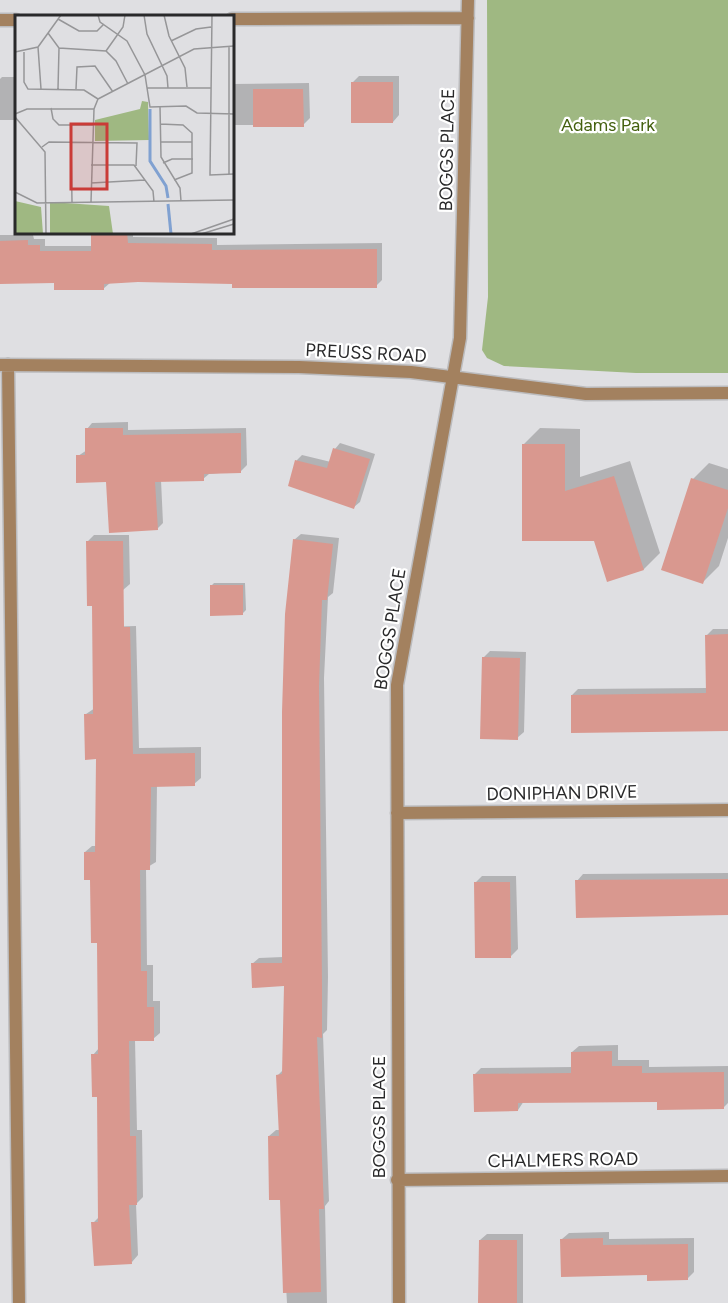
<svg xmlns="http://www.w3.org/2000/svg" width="728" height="1303" viewBox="0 0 728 1303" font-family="Figtree,sans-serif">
  <rect width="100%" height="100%" fill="#dfdfe2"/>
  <!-- green -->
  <path fill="#9fb882" d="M487,0H728V373H636L504,366L487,358L482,350L488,297Z"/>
  <!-- shadow -->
  <path fill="#0003" d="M359,76H399V115L393,122L352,83Z
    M2,77H16V120H0V79Z
    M309,83L310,118L303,125H232V84Z
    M93,232H133V237L217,238V245L382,243V280L376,286L138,281L110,283L103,289L56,282L0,283V235H33L34,239H45V246H93Z
    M128,422V430L246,428L247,465L241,471L209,474L203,479L161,480L163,523L157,529L78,456L87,450V429L92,423Z
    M540,428L580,429V477L630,461L660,553L644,569L608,580L595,539L524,444Z
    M340,443L375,454L360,502L354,507L290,485L297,460L302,455L331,462L335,449Z
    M709,463L728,469V538L719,566L703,582L693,479Z
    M301,534L339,538L333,593L328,597L324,678L328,977L327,1030L323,1034L329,1201L325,1206L327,1303H287L281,1199L269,1136L276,1130H280L278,1075L284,1069L286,985L252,964L259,958L283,957L294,540Z
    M94,535H129L130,584L123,590L87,542Z
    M214,583H245L246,610L243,613L211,586Z
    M136,626L139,748L201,747V778L194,784L157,785L156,862L146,868L147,965H153V1001H160V1033L153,1039L135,1040L137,1130H142L143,1197L136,1204L138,1255L132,1262L93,1223L100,1216L98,1095L93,1055L99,1048L98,941L91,879L85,852L92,846H97L98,758L86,714L95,708L101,627Z
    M713,629H728V731L572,695L578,689L707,688V635Z
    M490,651L526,652L524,732L517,738L483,658Z
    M728,873V913L577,881L583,874Z
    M482,876H516L518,949L511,956L475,883Z
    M618,1045V1060H649V1067L728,1066V1103L723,1108L658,1101H524L518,1110L475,1074L481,1068L573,1067L572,1052L579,1046Z
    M609,1232V1239L694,1238V1272L687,1279L648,1274L562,1239L569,1233Z
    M487,1234H523V1303H480V1240Z"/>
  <!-- building -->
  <path fill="#d9988f" d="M351,82H393V123H351Z
    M253,89H303L304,127H253Z
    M91,232H127L128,243L212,244V250L377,249V288H232V284L138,282L104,284V290H54V283L0,284V241L28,240V245H40V251H91Z
    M85,428H123V435L241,433V473L204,474V481L155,482L158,530L109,533L106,482L76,483V455H85Z
    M522,444H565V491L614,476L644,570L607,582L594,541H522Z
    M333,448L370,459L354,509L288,486L295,460L327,468Z
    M691,478L728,490V508L703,584L661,570Z
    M293,539L333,544L327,600H322L319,686L322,984V1038L317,1037L324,1209H319L321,1292L283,1293L280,1200H269L268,1136H279L276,1075L282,1074L284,986L252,988L251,963H282V712L285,614Z
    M86,541H123L124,627H130L133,754L195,753V786L151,787L150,870H140L141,971H147V1007H154V1041H129L130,1136H136L137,1205H129L132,1264L94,1266L91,1222H98L97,1097H92L91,1054H98L97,943H91L90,880H84V852H95L96,759L85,760L84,714H93L92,606H87Z
    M210,585H243V615L210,616Z
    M728,634V731L571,733V695L706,693L705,635Z
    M482,657L520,658L518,740L480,739Z
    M728,879V915L576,918L575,880Z
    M474,882H510L511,958H475Z
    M612,1051V1066H642V1073L724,1072V1109L657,1110V1102L518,1103V1111L474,1112L473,1074L571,1073V1052Z
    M603,1238V1245L688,1244V1280L647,1281V1275L561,1277L560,1239Z
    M479,1240H517V1303H478Z"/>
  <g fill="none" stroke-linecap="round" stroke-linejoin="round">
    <!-- minor casing -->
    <g stroke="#bbbbbd" stroke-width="15">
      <path id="minor" d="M232,19L468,18
        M0,20H16
        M1,365L299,367L411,372L586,394L728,393
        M8,365L19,1303
        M397,813L728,810
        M397,1180L728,1176
        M399,1303L397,685L460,338L468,0"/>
    </g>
    <!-- minor -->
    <use href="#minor" stroke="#a3815f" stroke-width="12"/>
  </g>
  <g text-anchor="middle" stroke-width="4.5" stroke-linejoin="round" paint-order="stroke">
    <!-- park labels -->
    <g font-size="18" fill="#43600e" stroke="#fff">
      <text x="608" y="131">Adams Park</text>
    </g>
    <!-- street labels -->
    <g font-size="18" fill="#29292a" stroke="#fff">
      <text transform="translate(447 150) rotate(-89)" y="6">BOGGS PLACE</text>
      <text transform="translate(366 353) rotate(3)" y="6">PREUSS ROAD</text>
      <text transform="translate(390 629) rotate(-81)" y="6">BOGGS PLACE</text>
      <text transform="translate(562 793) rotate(-1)" y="6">DONIPHAN DRIVE</text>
      <text transform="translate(379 1117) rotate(-90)" y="6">BOGGS PLACE</text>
      <text transform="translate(563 1160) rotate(-1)" y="6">CHALMERS ROAD</text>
    </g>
  </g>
  <!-- overview -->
  <g transform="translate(15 15)">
    <rect width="219" height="219" fill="#dfdfe2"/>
    <path d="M127,86L133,87L134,125L80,126V105L125,94ZM0,186L26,192L28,219H0ZM35,187L94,191L98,219H35Z" fill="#9fb882"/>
    <path fill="none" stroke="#80a1d1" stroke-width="3" d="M135,94V146L151,171L153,183M153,189L156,219"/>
    <path fill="none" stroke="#969698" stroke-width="1.5" d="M83,0L85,7L112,26L130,60L135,92L171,91L182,98L219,99M129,0L132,19L152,61L153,73M149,0L154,21L170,53L172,72M197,0L195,160L219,159M43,4L64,16H82L89,9M33,18L44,33L43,74M156,26L181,14L196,12M23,32L26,74M44,33L91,36L101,46L113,69M91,36L108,12L110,0M0,37L23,32L46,0M9,37V67L13,74L69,75L83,84M132,73H196M61,74L62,52L80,51L98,77M83,84L179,34L219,31M145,91L146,142L165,173L166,186M36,93L38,104L44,110H79M0,99L12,94H79M0,102L30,137L31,219M145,109L168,110L177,118V158L159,165M56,127L57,187M145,127H177M27,132L34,127L122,128L121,151M148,148L157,144H178M76,150H119L138,176L139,187M214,159V31M76,168L130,165M0,177L22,188L219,185M76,187L79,94L83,84M176,219L219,204M186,219L219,209"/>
    <path fill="#ca3b37" fill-opacity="0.15" stroke="#ca3b37" stroke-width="3" d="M56,109H92V174H56Z"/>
    <rect width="219" height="219" fill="none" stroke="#29292a" stroke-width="3"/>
  </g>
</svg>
